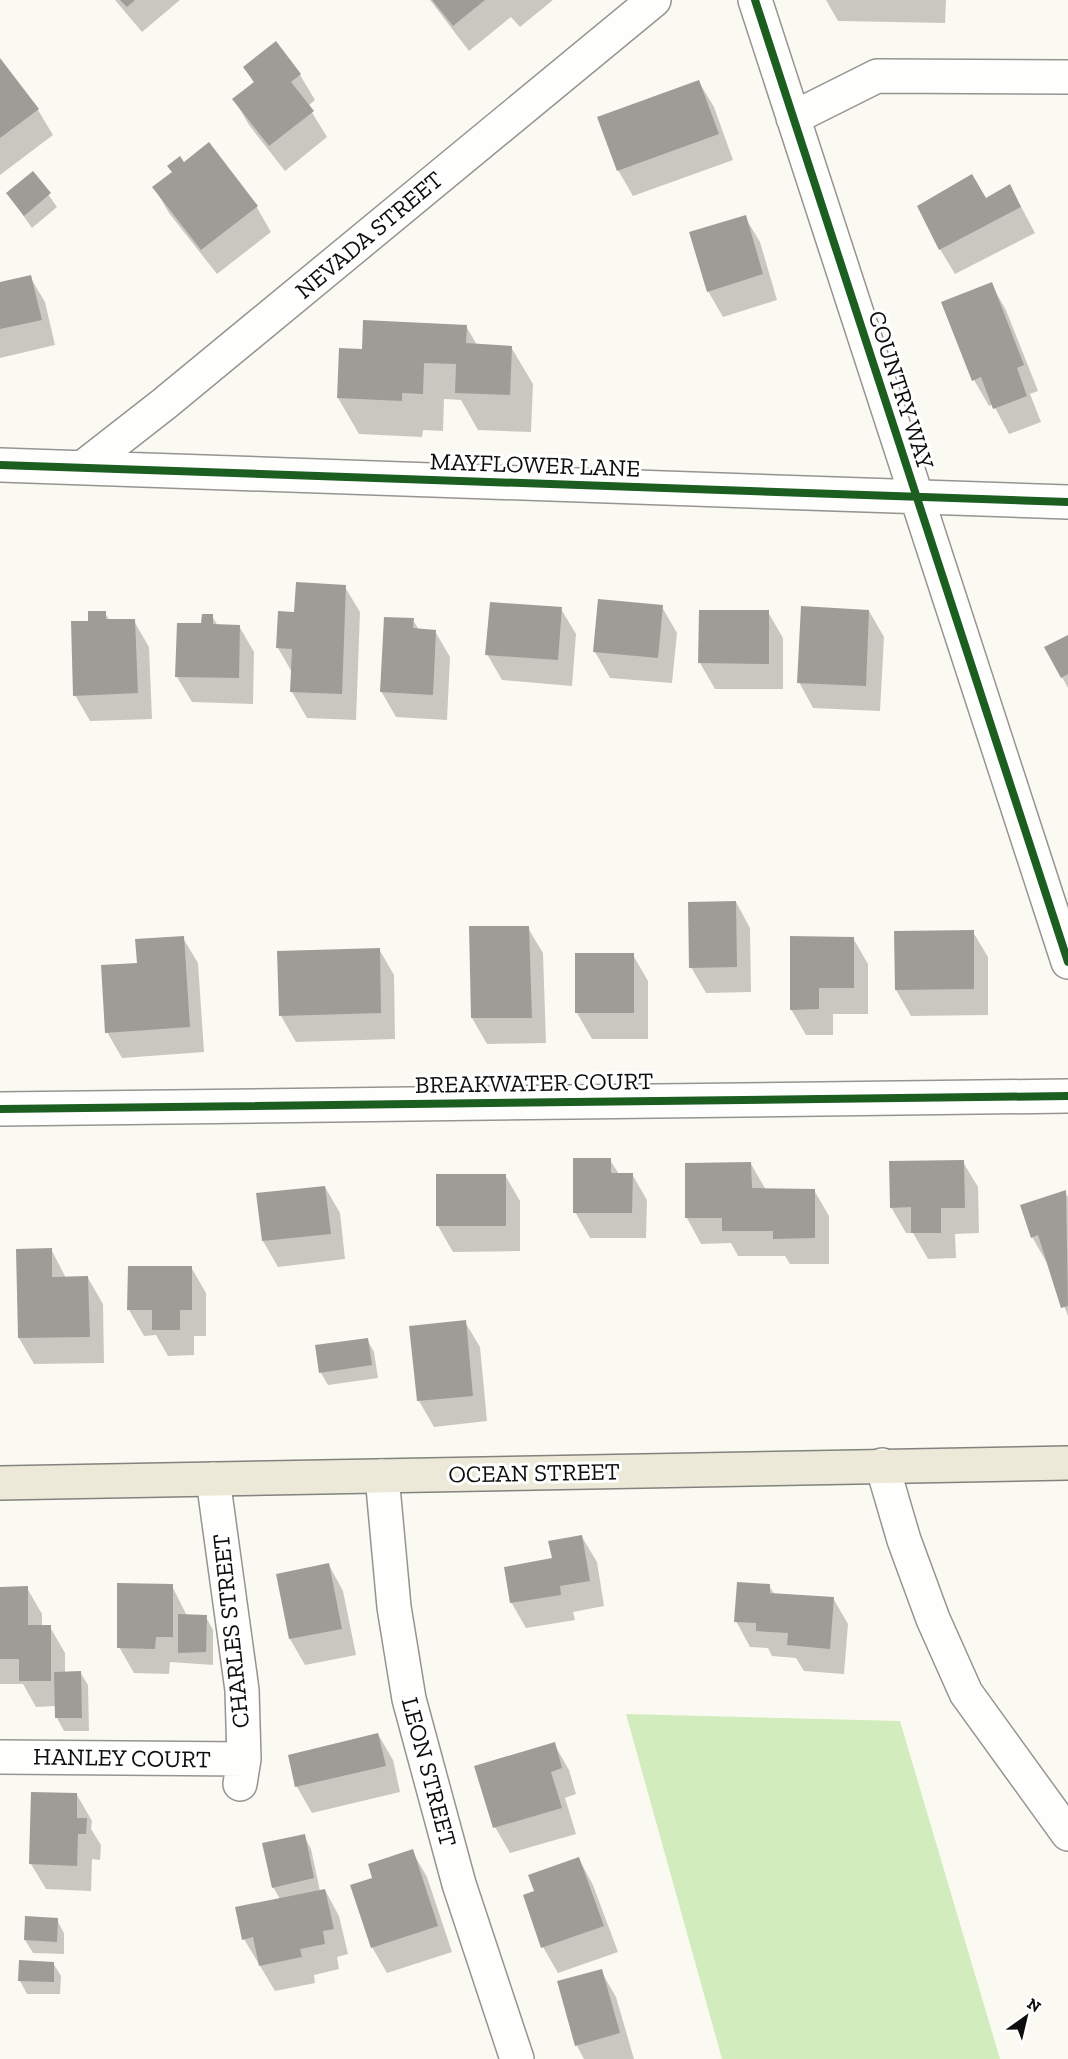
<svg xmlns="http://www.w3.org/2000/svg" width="1068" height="2059" viewBox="0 0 1068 2059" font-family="'Zilla Slab',serif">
  <rect width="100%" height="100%" fill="#fbfaf2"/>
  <!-- forest -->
  <path fill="#d2ecbd" d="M626,1714L900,1721L1000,2059H722Z"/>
  <!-- shadow -->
  <path fill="#0003" d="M115,0H180L142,32Z
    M430,0H553L520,27L511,17L469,51Z
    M826,0H946L945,23L838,21Z
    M0,60L38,110L53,135L0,175Z
    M245,67L300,75L315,100L308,106L327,137L285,171L249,125L234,99L254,83Z
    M699,82L714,107L733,160L633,196L618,170Z
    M184,164L256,206L271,232L217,274L169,213L154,187Z
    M33,173L57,207L32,228L8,194Z
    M1010,186L1035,233L955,274L940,249L986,200Z
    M745,217L760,242L777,300L723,317L708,291Z
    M30,277L45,302L55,345L0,358V284Z
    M991,284L1006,310L1038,391L1030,394L1041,422L1009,434L993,404L989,406L974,380L943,303Z
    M466,326L477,345L511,347L533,384L531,432L478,430L461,400L444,399L443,431L423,430L422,437L359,434L338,398L363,350Z
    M345,587L360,612L356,720L307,718L292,692L293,674L278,648L296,613Z
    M662,607L677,633L672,683L610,678L595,652Z
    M561,609L576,634L572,686L502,680L487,654Z
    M869,611L884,637L880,711L813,708L799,682Z
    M768,612L783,638V689H715L700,663Z
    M105,613L110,621H134L149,647L152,719L90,721L75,695L89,623Z
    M212,616L218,626H239L254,652L253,704L192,702L177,677L203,624Z
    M413,620L419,630L435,631L450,657L447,720L396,717L381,691Z
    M1068,636V688L1046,648Z
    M736,902L750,928L751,992L706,993L691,967Z
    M528,928L543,953L546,1043L487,1044L472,1018Z
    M973,932L988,957V1015L911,1016L896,990Z
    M183,938L198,963L204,1052L122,1058L107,1032L138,964Z
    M853,938L868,964V1014H833V1035H806L791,1009Z
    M379,949L394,975L395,1039L296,1042L281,1016Z
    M633,955L648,981V1039H592L577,1013Z
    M610,1160L619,1174H632L647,1200L646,1238H590L575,1212Z
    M963,1162L978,1187L979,1233L955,1234L956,1258L928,1259L913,1233H906L891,1207Z
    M751,1164L766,1190H814L829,1216V1264H790L785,1256H738L731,1243L701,1244L687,1218Z
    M438,1175H505L520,1201V1251L453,1252L438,1226Z
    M325,1187L340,1213L345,1259L278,1267L263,1241Z
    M1065,1192L1068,1197V1316L1047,1263L1032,1237Z
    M51,1249L66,1278H88L103,1304L104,1363L34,1364L19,1338L17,1250Z
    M191,1267L206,1293V1336H194V1355L168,1356L156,1335L144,1336L129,1310Z
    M465,1322L480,1347L487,1421L434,1427L419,1401L411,1327Z
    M367,1339L374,1352L378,1378L328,1385L321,1373Z
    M582,1537L597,1562L604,1606L573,1612L575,1620L526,1628L511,1602L553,1560Z
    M329,1565L343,1591L356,1655L305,1665L290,1639L278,1575Z
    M172,1586L187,1616L206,1617L213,1630V1665L170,1662L169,1674L134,1673L119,1647Z
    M769,1586L775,1595L833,1598L848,1624L844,1674L804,1671L796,1658L772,1656L768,1648L750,1647L736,1621Z
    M0,1588H27L42,1614V1627H50L65,1653V1673L80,1672L88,1685L89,1731H64L57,1718L56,1706L36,1707L23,1684H0Z
    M378,1734L393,1760L400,1792L312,1813L297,1787L290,1756Z
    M554,1744L569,1770L576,1794L565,1798L576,1834L510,1853L495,1827Z
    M77,1795L92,1821L91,1829L101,1845L100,1860L92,1859L91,1891L46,1889L31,1864Z
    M304,1836L311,1849L320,1891L325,1890L339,1916L348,1954L337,1957L339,1969L314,1975L315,1983L275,1991L244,1939L280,1899L273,1887Z
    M412,1851L427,1877L452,1952L387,1973L372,1947L374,1879Z
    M579,1859L593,1885L618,1952L558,1973L543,1947L536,1892Z
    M57,1920L64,1933V1954L33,1953L25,1940Z
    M53,1963L61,1976L60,1994H27L20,1981Z
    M601,1971L616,1997L634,2059H584L577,2046L559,1982Z"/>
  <!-- building -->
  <path fill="#9f9c98" d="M120,0H135L127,7Z
    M432,0H485L453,26Z
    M276,41L301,74L291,82L314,111L269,146L232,99L254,82L243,67Z
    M0,58L39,109L0,138Z
    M699,80L719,134L617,171L597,117Z
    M209,142L258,206L201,250L152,187L172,172L167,166L180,156L184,162Z
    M33,171L51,193L24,216L6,193Z
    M972,174L986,198L1010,184L1021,207L939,250L917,206Z
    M746,215L763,274L707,292L689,232Z
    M31,275L42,320L0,329V282Z
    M992,282L1024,365L1017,368L1027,396L993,409L981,377L972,381L941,302Z
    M363,320L467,325L466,343L512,346L510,395L455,393L456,364L424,363L423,394L402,393V401L337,398L339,348L362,349Z
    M296,582L346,585L342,694L290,692L292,649L276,648L278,611L294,612Z
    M598,599L663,605L658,658L593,652Z
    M490,602L562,607L558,660L485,655Z
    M801,606L869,610L866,686L797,683Z
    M699,610H769V664L698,663Z
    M88,611H106V619H135L138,693L73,696L71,621H88Z
    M202,614H213V624L240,625L239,678L175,677L177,623H201Z
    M384,617L414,618L413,628L436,630L433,695L380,692Z
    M1068,635V674L1061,678L1044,647Z
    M736,901L737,967L689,968L688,902Z
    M469,926H529L532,1018H471Z
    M974,930V989L895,990L894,931Z
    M184,936L190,1027L105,1033L101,965L137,963L135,939Z
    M790,936L854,937V988H819V1009L790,1010Z
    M380,948L381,1013L279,1016L277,951Z
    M575,953H634V1013H575Z
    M573,1158H611V1173H633L632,1213H573Z
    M964,1160L965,1208H941V1233H911V1207L890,1208L889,1161Z
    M751,1162L752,1188L815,1189V1238L773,1239V1231H722V1218H685V1163Z
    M436,1174H506V1226H436Z
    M325,1186L331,1234L262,1241L256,1193Z
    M1066,1190L1068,1306L1061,1308L1038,1235L1031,1238L1020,1205Z
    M52,1248V1277L88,1276L90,1337L18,1338L16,1249Z
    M128,1266H192V1310H180V1330H152V1310H127Z
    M466,1320L473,1396L417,1401L409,1326Z
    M368,1338L372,1365L319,1373L315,1345Z
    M582,1535L590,1581L560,1586L561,1595L510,1603L504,1567L552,1558L548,1541Z
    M329,1563L342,1629L289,1639L276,1574Z
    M737,1582L770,1584V1593L834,1597L830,1649L787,1645L788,1633L756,1631V1623L734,1622Z
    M117,1583L173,1584V1637H156L155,1649L117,1648Z
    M28,1586V1625H51V1681H19V1659H0V1587Z
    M178,1614L207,1615L206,1652L178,1653Z
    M81,1671L82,1718H55L54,1672Z
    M378,1733L386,1766L295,1787L288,1755Z
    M555,1742L562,1768L551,1772L562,1808L493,1828L474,1766Z
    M31,1792L77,1793V1818H87L86,1834H78L77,1866L29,1864Z
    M305,1834L314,1878L272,1888L262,1843Z
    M413,1849L438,1926L371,1948L350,1885L372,1878L368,1864Z
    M579,1857L604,1926L541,1948L523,1895L534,1891L528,1875Z
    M325,1889L334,1929L323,1931L325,1944L300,1949L302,1957L259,1966L253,1937L242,1940L235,1907Z
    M25,1916L58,1918L57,1942L24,1940Z
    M19,1960L54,1962V1982L18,1981Z
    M602,1969L620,2033L575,2046L557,1981Z"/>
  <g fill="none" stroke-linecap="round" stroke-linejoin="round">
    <!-- minor casing -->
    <g stroke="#959491" stroke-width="36">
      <path id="minor" d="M755,0L1068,962
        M793,118L877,76L1068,77
        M0,465L1068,502
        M82,468L164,404L654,0
        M0,1109L1068,1096
        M882,1465L904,1540L933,1619L966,1693L1068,1834
        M382,1476L394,1607L409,1699L459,1884L517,2059
        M213,1479L242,1690L244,1759L240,1784
        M0,1757L244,1759"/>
    </g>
    <!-- major casing -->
    <g stroke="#82827e" stroke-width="36">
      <path id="major" d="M0,1483L1068,1463"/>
    </g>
    <!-- minor -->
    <use href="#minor" stroke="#fefefd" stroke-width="33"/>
    <!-- major -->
    <use href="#major" stroke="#ede9d8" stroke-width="33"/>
    <!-- cycleway casing -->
    <g stroke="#fff" stroke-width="11">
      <path id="cycleway" d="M755,0L1068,962
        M0,465L1068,502
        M0,1109L1068,1096"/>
    </g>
    <!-- cycleway -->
    <use href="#cycleway" stroke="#1b5e20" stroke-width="8"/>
  </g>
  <g text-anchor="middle" stroke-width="6" stroke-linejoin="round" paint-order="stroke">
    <!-- street labels -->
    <g font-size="24" fill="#0e0e0e" stroke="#fff">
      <text transform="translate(369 235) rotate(-40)" y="8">NEVADA STREET</text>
      <text transform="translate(901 390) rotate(72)" y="8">COUNTRY WAY</text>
      <text transform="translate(535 465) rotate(2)" y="8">MAYFLOWER LANE</text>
      <text transform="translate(534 1083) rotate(-1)" y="8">BREAKWATER COURT</text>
      <text transform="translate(534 1473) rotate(-1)" y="8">OCEAN STREET</text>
      <text transform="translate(231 1631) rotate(-96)" y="8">CHARLES STREET</text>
      <text transform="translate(122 1758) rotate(1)" y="8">HANLEY COURT</text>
      <text transform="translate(429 1772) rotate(75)" y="8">LEON STREET</text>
    </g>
  </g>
  <!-- north arrow -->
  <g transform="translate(1026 2017) rotate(34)" stroke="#ffffff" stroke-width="4.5" paint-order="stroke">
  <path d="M0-4.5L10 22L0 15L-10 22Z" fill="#0e0e0e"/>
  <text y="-9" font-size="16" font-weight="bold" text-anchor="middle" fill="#0e0e0e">N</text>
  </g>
</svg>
